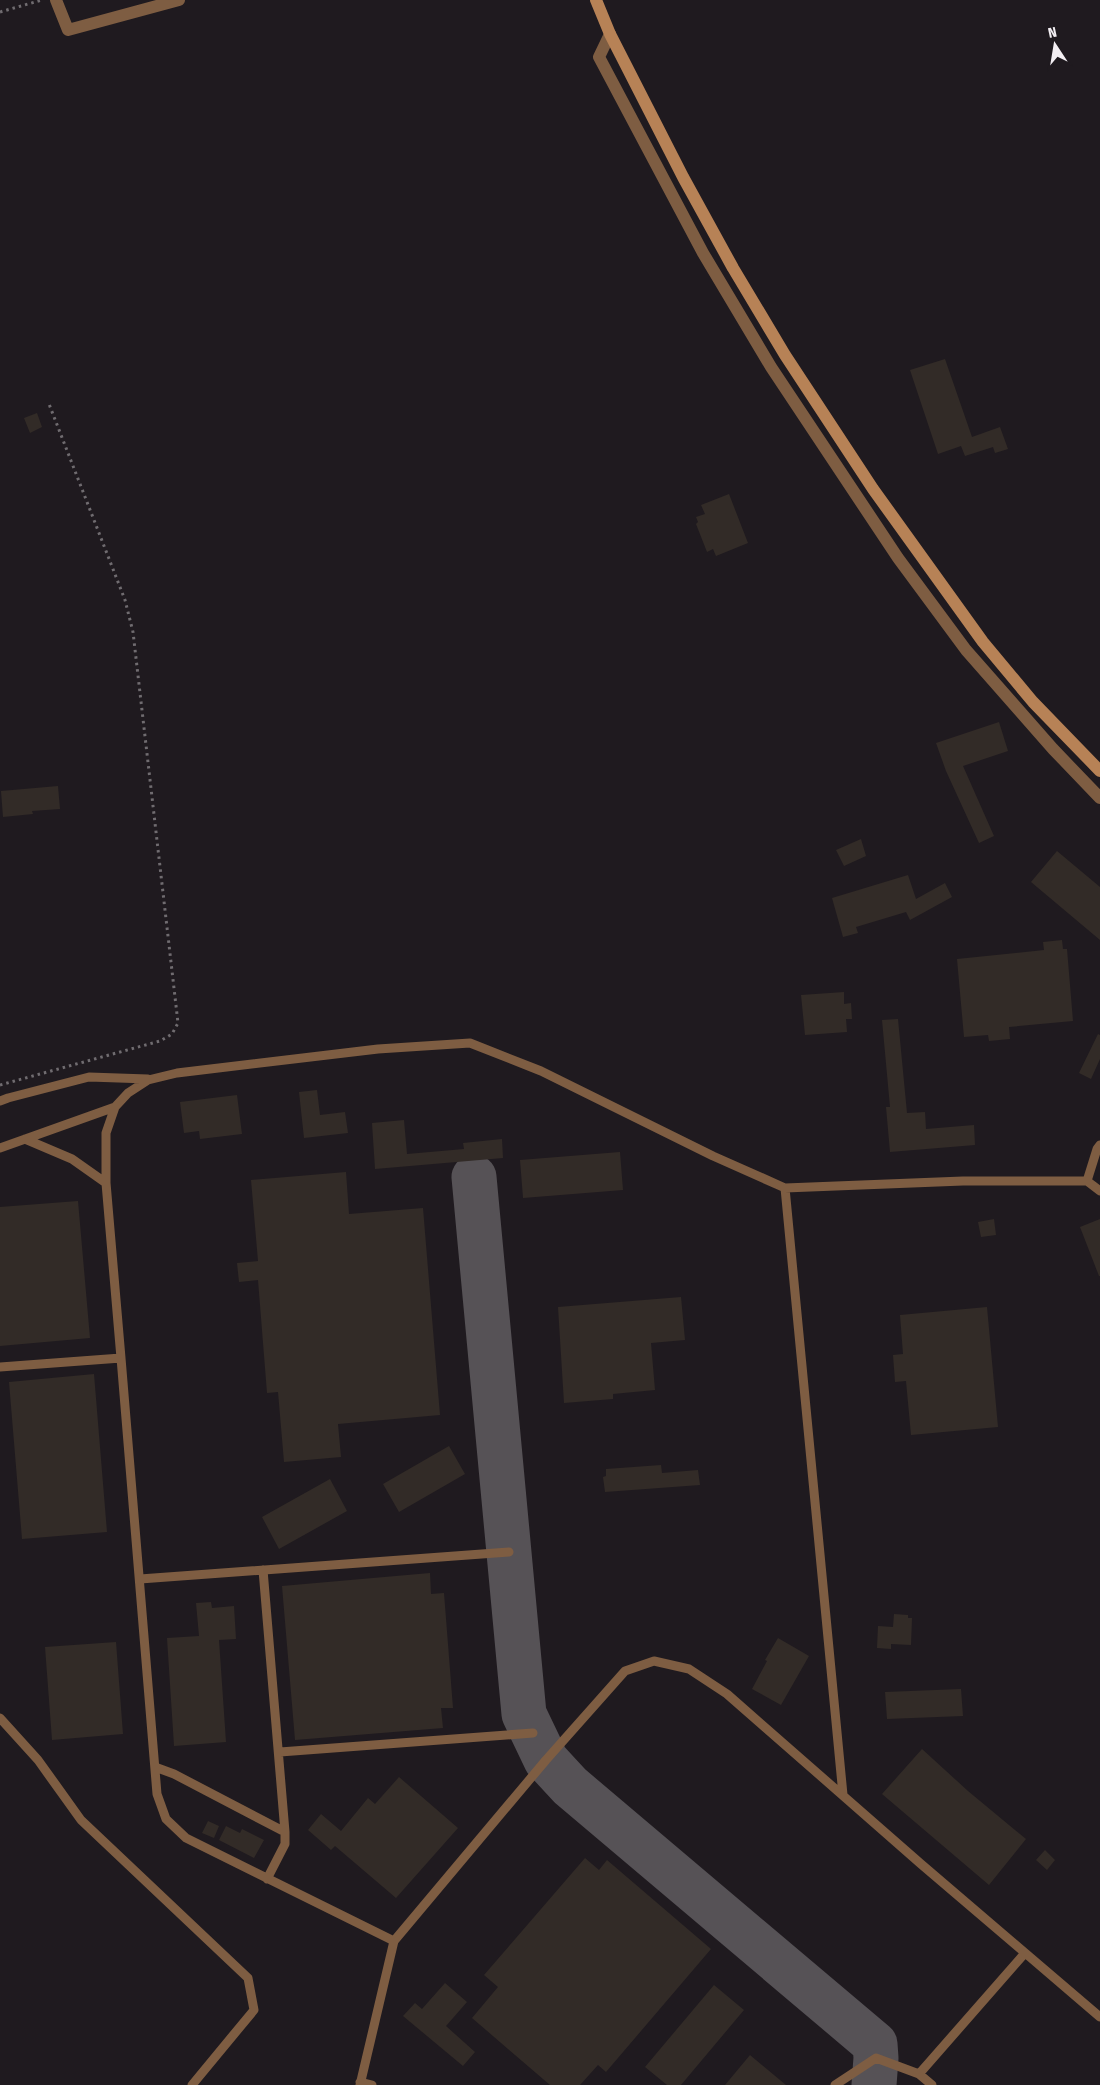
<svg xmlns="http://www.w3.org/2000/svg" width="1100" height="2085" viewBox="0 0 1100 2085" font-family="'Fira Sans Condensed',sans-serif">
  <rect width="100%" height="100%" fill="#1f1a1f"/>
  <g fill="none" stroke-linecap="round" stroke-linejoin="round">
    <!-- taxiway -->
    <path stroke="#565256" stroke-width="45" d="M474,1177L524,1714L546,1760L570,1786L875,2044L876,2058L874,2085"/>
  </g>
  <!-- building -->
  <path fill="#322b27" d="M945,359L972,437L1000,427L1008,449L995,453L993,447L965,456L961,446L938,454L910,370Z
    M37,413L42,427L30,433L24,418Z
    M729,494L748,543L716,556L713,549L707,552L696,524L698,522L696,517L705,514L701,505Z
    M999,722L1008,751L963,766L994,836L979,843L946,771L936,743Z
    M58,786L60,809L32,811L33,814L3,817L1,791Z
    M861,839L866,856L844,866L836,850Z
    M1057,851L1100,887V940L1031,882Z
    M908,875L916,899L945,883L952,897L910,920L906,912L856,927L858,933L843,937L832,898Z
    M1062,940L1063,949H1067L1073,1021L1009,1027L1010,1039L989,1041L988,1035L964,1037L957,959L1044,950L1043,942Z
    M844,992V1004L851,1003L852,1019H846L847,1032L805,1035L801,995Z
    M898,1019L907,1113L925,1112L926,1129L974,1125L975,1145L890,1152L886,1107H890L882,1020Z
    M1098,1034L1100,1035V1059L1091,1079L1079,1073Z
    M317,1090L320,1115L345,1112L348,1133L304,1138L299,1092Z
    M237,1095L242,1134L200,1139L199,1131L184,1133L180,1102Z
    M404,1120L407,1154L464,1149L463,1143L502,1139L503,1158L375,1169L372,1123Z
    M620,1152L623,1190L523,1198L520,1160Z
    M346,1172L349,1214L423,1208L440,1415L338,1424L341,1457L284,1462L278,1392L267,1393L258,1280L239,1282L237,1263L258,1261L251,1180Z
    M78,1201L90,1338L0,1346V1207Z
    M994,1219L996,1235L981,1237L978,1222Z
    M1100,1219V1276H1099L1080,1227Z
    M681,1297L685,1340L651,1343L655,1390L613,1394V1399L564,1403L558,1307Z
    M987,1307L998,1427L911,1435L906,1381L895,1382L893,1355L903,1354L900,1315Z
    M94,1374L107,1532L22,1539L9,1382Z
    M449,1446L465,1474L399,1512L383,1484Z
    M661,1465L662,1473L698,1470L700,1485L605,1492L603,1477L606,1476V1469Z
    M330,1479L347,1511L279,1549L262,1517Z
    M430,1573L431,1594L444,1593L453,1708H441L443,1728L295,1740L282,1586Z
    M211,1602L212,1608L234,1606L236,1639L219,1640L226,1742L174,1746L167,1638L199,1636L196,1603Z
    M894,1614L908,1615V1618H912L911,1645L891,1644V1649L877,1648L878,1626L893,1627Z
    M778,1638L809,1656L781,1705L752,1689L767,1661L765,1660Z
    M116,1642L123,1734L52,1740L45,1647Z
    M961,1689L963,1716L887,1719L885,1692Z
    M922,1749L968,1791L1026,1839L989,1885L882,1794Z
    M399,1777L458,1828L396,1898L335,1846L331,1850L308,1830L321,1814L341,1831L368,1798L375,1804Z
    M208,1821L219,1826L214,1838L202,1833Z
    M226,1826L240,1833L242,1829L264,1840L254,1858L219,1840Z
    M1045,1850L1055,1860L1047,1870L1036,1860Z
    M585,1858L599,1870L607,1860L711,1949L606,2072L598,2065L580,2085H550L472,2018L498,1987L484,1975Z
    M445,1983L467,2002L446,2026L475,2052L463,2066L403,2016L415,2003L422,2009Z
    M714,1985L744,2010L681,2085H667L645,2067Z
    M750,2055L786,2085H725Z"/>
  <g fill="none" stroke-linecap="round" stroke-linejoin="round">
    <!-- path -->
    <path stroke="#706c70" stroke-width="3" stroke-dasharray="2.5 4" stroke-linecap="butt" d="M0,12L42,0
      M0,1085L160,1041L172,1034L178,1023L133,632L125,600L49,404"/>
    <!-- service -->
    <path stroke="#7e5d42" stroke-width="9" d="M0,1101L8,1098L89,1077L148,1079
      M25,1139L72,1159L106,1183
      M0,1148L115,1107
      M1087,1181L1097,1149L1100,1145
      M785,1188L843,1795
      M121,1358L157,1794L166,1819L186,1838L394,1941
      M0,1367L121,1358L106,1183V1133L115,1107L128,1093L148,1080L177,1073L378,1049L470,1043L541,1071L713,1156L785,1188L963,1181H1087L1100,1191
      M263,1570L285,1832V1844L267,1879
      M140,1579L509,1552
      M0,1718L38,1760L81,1820L248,1978L254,2010L192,2085
      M280,1752L533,1733
      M155,1767L174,1774L285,1832
      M919,2074L932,2085
      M360,2082L372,2085
      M360,2085L394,1941L546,1760L625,1671L654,1661L689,1669L727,1694L921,1864L1100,2017
      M835,2085L876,2058L919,2074L1025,1953"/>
    <!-- minor -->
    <path stroke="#7e5d42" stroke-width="12" d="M56,0L68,30L179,0
      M610,34L599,57L703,253L771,367L898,558L966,650L1053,749L1100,798"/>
    <!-- secondary -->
    <path stroke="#b78256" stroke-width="12" d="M596,0L610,34L683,177L733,268L785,355L873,489L983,642L1033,702L1100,771"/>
  </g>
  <!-- north arrow -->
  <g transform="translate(1055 45) rotate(348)" stroke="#1f1a1f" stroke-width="4" paint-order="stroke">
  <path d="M0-4L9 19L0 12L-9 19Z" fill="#f3eff3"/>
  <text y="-8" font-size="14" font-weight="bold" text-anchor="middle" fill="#f3eff3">N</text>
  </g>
</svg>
